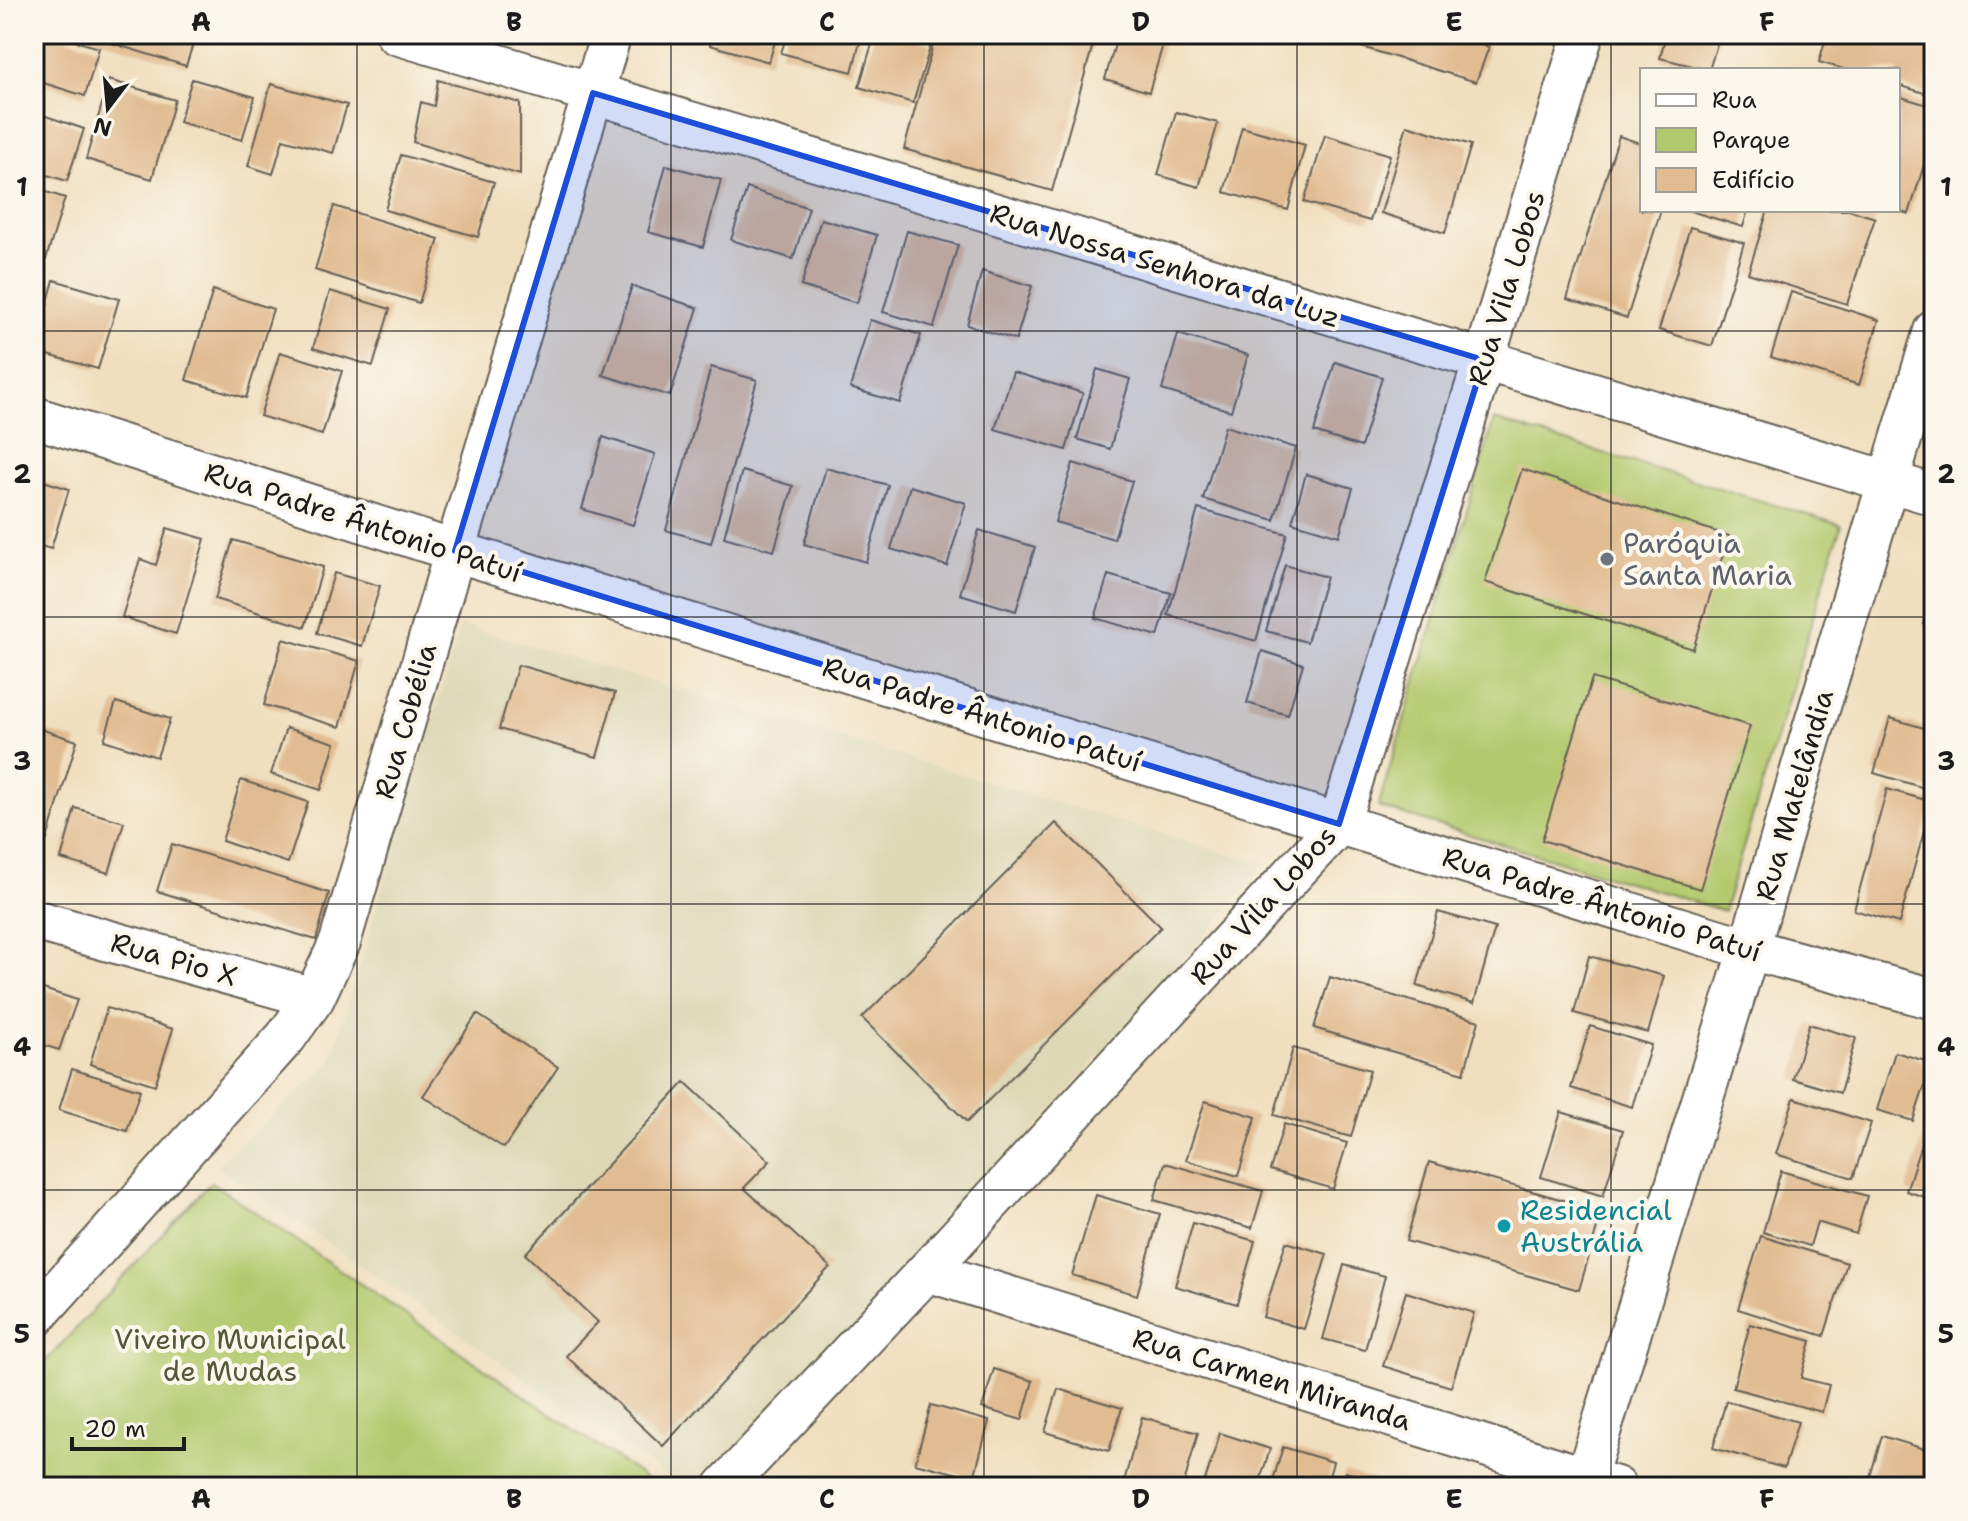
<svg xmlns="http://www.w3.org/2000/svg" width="1968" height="1521" viewBox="0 0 1968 1521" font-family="'Shantell Sans',sans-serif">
  <rect width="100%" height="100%" fill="#fbf7ec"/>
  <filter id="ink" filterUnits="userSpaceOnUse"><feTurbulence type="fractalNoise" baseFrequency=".0125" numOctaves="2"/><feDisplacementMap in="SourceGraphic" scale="16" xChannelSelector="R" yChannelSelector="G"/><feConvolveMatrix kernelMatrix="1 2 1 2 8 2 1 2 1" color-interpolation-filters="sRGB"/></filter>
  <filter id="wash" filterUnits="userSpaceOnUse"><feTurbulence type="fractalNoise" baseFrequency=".006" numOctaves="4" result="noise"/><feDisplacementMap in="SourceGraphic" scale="32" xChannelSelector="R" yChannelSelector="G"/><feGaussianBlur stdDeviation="1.8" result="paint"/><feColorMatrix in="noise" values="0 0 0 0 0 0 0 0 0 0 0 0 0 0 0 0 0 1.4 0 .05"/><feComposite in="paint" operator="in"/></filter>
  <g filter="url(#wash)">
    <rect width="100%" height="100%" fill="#f0dfbf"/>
    <!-- built -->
    <path fill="#ded8b7" d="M461,625L1266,865L723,1487H683L216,1166L330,1064Z"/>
    <!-- green -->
    <path fill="#b3c96d" stroke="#687244" stroke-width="2" d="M1494,420L1841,525L1724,911L1378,807Z
      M211,1182L658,1487H34V1374Z"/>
    <g id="blocks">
      <!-- building -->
      <path fill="#e1bc92" d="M34,34H52L99,48L85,96L34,80Z
        M82,34H196L186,66Z
        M713,34H777L769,62L710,45Z
        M787,34H862L852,72L781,53Z
        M875,34H900L931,44L913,103L859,87Z
        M936,34H1096L1052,191L904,149Z
        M1118,34H1166L1149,92L1105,79Z
        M1352,34H1449L1489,47L1476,82L1349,43Z
        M1666,34H1720L1709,70L1660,58Z
        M1827,34H1922L1934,38V96L1898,85V70H1847L1819,62Z
        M192,79L255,97L242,140L179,122Z
        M109,80L175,100L152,179L86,159Z
        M438,80L520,103V175L413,142L421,102L434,106Z
        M271,84L347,105L333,153L283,139L273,174L248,166Z
        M1898,96L1934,107V132L1909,214L1898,211Z
        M34,112L84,129L67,181L34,171Z
        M1176,112L1218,123L1199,187L1158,175Z
        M1407,125L1471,145L1445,233L1381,213Z
        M1242,127L1305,145L1288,210L1224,192Z
        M1325,135L1390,155L1370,221L1304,202Z
        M1619,136L1642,144V210H1661L1627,318L1567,299Z
        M401,155L494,182L478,237L385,210Z
        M666,165L721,180L703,247L648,232Z
        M34,188L65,198L42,272L34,269Z
        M747,188L809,208L793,259L731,240Z
        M334,206L439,239L419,303L315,270Z
        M1687,210H1748L1743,227Z
        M1768,210H1850L1875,218L1847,304L1748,273Z
        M821,219L877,235L857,303L801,286Z
        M1690,227L1744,243L1712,346L1659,330Z
        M907,231L958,245L934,327L883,312Z
        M982,271L1032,286L1016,340L967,325Z
        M54,280L119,299L98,369L34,351Z
        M632,286L698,308L670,396L603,375Z
        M213,290L273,309L246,398L186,380Z
        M330,291L390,309L373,366L313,348Z
        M1791,292L1879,320L1859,385L1771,357Z
        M870,320L921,335L900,403L850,388Z
        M1178,334L1248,355L1231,411L1162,390Z
        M280,352L342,371L322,435L260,416Z
        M1335,362L1382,377L1361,447L1314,432Z
        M711,367L757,380L711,543L666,530Z
        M1097,369L1130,379L1110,449L1077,439Z
        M1013,372L1083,393L1066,450L995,429Z
        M1225,426L1296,448L1274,520L1203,499Z
        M603,437L655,454L633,525L582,509Z
        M1073,463L1132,481L1114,539L1055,522Z
        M826,468L888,485L866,562L804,544Z
        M1522,469L1729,536L1693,649L1485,582Z
        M742,471L793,486L774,551L724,537Z
        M1306,474L1353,488L1339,536L1292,522Z
        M34,478L69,489L51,549L34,544Z
        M910,486L966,503L947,566L891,549Z
        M1198,509L1287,534L1256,641L1168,615Z
        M167,528L205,539L176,634L122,617L140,559L156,565Z
        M979,530L1035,547L1016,611L960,594Z
        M233,540L323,567L305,627L215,599Z
        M1285,565L1326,577L1307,642L1266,631Z
        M334,573L380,586L362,646L317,633Z
        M1108,575L1171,593L1158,636L1095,618Z
        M1934,595V627L1924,624Z
        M283,639L359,661L340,727L264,705Z
        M1262,651L1303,664L1288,715L1247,703Z
        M518,665L615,693L597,757L499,729Z
        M1592,678L1750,726L1700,889L1542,840Z
        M116,702L170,719L157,757L104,740Z
        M1890,718L1934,731V779L1931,790L1874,773Z
        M34,727L77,741L43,852L34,849Z
        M286,728L335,743L321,790L271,774Z
        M241,780L308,802L288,863L222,841Z
        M1887,789L1932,802L1899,923L1854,910Z
        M75,808L124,822L109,873L61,859Z
        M1056,823L1161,927L967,1122L862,1018Z
        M172,844L329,893L316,940L157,891Z
        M1438,912L1495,928L1474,1003L1417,986Z
        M1589,956L1664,976L1648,1033L1574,1013Z
        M1330,977L1479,1021L1464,1073L1314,1028Z
        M34,986L77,1000L59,1050L34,1042Z
        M107,1008L173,1029L155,1085L90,1064Z
        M477,1014L558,1067L504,1148L423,1096Z
        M1809,1024L1856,1038L1840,1093L1793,1079Z
        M1590,1026L1651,1045L1632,1107L1571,1088Z
        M1293,1048L1370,1070L1351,1137L1274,1115Z
        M1895,1052L1932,1063L1913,1121L1877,1110Z
        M72,1069L140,1090L127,1131L59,1110Z
        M685,1082L770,1161L744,1188L830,1267L663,1446L566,1356L598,1322L525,1254Z
        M1794,1098L1871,1123L1853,1178L1776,1154Z
        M1205,1101L1256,1117L1238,1176L1186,1160Z
        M1561,1112L1623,1130L1603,1196L1541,1177Z
        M1284,1124L1347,1143L1333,1189L1270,1170Z
        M1927,1126L1934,1128V1200L1906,1191Z
        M1429,1162L1602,1211L1579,1290L1406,1241Z
        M1165,1163L1263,1191L1252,1228L1154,1200Z
        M1781,1171L1867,1196L1856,1234L1817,1222L1810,1246L1763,1232Z
        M1096,1195L1160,1214L1137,1295L1072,1275Z
        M1193,1223L1255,1241L1237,1304L1175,1286Z
        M1761,1236L1847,1263L1824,1336L1738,1309Z
        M1286,1242L1327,1254L1304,1329L1263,1317Z
        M1344,1265L1385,1276L1365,1350L1323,1339Z
        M1406,1292L1474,1313L1451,1387L1383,1366Z
        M1750,1324L1811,1341L1801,1378L1829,1385L1822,1412L1733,1388Z
        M994,1369L1033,1381L1022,1420L982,1408Z
        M1058,1389L1122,1408L1109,1451L1045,1432Z
        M1726,1401L1798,1422L1784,1468L1713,1448Z
        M931,1405L989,1421L974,1478L915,1463Z
        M1142,1417L1198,1433L1183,1487H1130L1123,1485Z
        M1220,1433L1270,1449L1258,1487H1203Z
        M1882,1436L1934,1452L1926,1477L1934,1480V1487H1867Z
        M1283,1447L1333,1462L1326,1487H1271Z
        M1345,1472L1394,1486V1487H1341Z"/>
    </g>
  </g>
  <g filter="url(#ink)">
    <use href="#blocks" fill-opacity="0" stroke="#666055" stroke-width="2"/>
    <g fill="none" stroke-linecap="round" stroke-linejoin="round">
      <!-- minor casing -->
      <g stroke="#666055" stroke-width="44">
        <path id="minor" d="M396,34L1934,495
          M34,417L455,551L1339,824L1749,949L1934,999
          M34,920L314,998
          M927,1271L1616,1487
          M34,1318L286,1037L314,998L340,942L455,551L611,34
          M724,1487L927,1271L1339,824L1484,360L1583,34
          M1583,1487L1749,949L1810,739L1934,331"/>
      </g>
      <!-- minor -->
      <use href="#minor" stroke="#fff" stroke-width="40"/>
    </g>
  </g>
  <!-- marked area -->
  <path fill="#1d4ed8" fill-opacity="0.2" stroke="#1d4ed8" stroke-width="6" stroke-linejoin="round" d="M593,93L1484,360L1339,824L455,551Z"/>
  <!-- grid -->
  <path fill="none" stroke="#1c1c1c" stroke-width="2" stroke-opacity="0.55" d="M357,34V1487M671,34V1487M984,34V1487M1297,34V1487M1611,34V1487M34,331H1934M34,617H1934M34,904H1934M34,1190H1934"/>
  <!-- markers -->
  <circle fill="#6b7280" stroke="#fbf7ec" stroke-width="3" cx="1607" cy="559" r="8"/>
  <circle fill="#0f9aa8" stroke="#fbf7ec" stroke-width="3" cx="1504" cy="1226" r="8"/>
  <g text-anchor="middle" stroke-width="8" stroke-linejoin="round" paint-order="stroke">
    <!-- street labels -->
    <g font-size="28" fill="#1c1c1c" stroke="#fbf7ec">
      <text transform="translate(1165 265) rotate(17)" y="10">Rua Nossa Senhora da Luz</text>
      <text transform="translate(1506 288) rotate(-73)" y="10">Rua Vila Lobos</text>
      <text transform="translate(363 522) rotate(18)" y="10">Rua Padre Ântonio Patuí</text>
      <text transform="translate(982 714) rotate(17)" y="10">Rua Padre Ântonio Patuí</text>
      <text transform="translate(405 721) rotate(-74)" y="10">Rua Cobélia</text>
      <text transform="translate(1794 795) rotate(-74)" y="10">Rua Matelândia</text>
      <text transform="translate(1602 904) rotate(17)" y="10">Rua Padre Ântonio Patuí</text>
      <text transform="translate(1263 905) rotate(-48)" y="10">Rua Vila Lobos</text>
      <text transform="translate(174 959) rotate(16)" y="10">Rua Pio X</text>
      <text transform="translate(1272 1379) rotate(17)" y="10">Rua Carmen Miranda</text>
    </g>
    <!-- worship labels -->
    <g font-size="28" fill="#5b616d" stroke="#fbf7ec" text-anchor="start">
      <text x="1623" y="553">Paróquia<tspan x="1623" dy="32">Santa Maria</tspan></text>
    </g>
    <!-- culture labels -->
    <g font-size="28" fill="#0d838f" stroke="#fbf7ec" text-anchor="start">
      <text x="1520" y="1220">Residencial<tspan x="1520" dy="32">Austrália</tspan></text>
    </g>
    <!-- park labels -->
    <g font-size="28" fill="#515938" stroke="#fbf7ec">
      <text x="230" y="1349">Viveiro Municipal<tspan x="230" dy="32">de Mudas</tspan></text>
    </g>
  </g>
  <!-- margin -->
  <rect width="1968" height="1521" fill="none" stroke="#fbf7ec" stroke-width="88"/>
  <!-- legend -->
  <rect x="1640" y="68" width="260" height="144" fill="#fbf7ec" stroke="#a29f99" stroke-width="2"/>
  <rect x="1656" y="94" width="40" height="12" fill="#ffffff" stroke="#a29f99" stroke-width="2"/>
  <text x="1712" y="108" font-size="24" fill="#1c1c1c">Rua</text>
  <rect x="1656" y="128" width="40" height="24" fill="#b3c96d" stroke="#a29f99" stroke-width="2"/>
  <text x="1712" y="148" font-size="24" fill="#1c1c1c">Parque</text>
  <rect x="1656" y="168" width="40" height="24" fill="#e1bc92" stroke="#a29f99" stroke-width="2"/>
  <text x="1712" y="188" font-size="24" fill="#1c1c1c">Edifício</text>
  <!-- north arrow -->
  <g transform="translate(108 108) rotate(196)" stroke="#fbf7ec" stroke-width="6" paint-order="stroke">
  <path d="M0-6L14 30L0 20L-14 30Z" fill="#1c1c1c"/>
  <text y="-12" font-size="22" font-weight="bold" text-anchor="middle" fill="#1c1c1c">N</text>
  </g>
  <!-- scale -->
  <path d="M72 1437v12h112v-12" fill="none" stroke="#1c1c1c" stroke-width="4"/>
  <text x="84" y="1437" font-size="24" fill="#1c1c1c" stroke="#fbf7ec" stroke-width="6" paint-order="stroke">20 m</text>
  <rect x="44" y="44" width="1880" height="1433" fill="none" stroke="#1c1c1c" stroke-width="3"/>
  <g font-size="26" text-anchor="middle" font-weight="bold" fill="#1c1c1c">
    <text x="201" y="31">A</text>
    <text x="514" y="31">B</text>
    <text x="827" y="31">C</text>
    <text x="1141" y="31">D</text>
    <text x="1454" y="31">E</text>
    <text x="1767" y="31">F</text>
    <text x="22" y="196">1</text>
    <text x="1946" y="196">1</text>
    <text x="22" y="483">2</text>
    <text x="1946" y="483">2</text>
    <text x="22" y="770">3</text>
    <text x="1946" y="770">3</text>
    <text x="22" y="1056">4</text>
    <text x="1946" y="1056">4</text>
    <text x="22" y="1343">5</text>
    <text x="1946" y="1343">5</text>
    <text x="201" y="1508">A</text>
    <text x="514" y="1508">B</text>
    <text x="827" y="1508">C</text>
    <text x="1141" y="1508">D</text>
    <text x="1454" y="1508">E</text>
    <text x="1767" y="1508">F</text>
  </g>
</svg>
